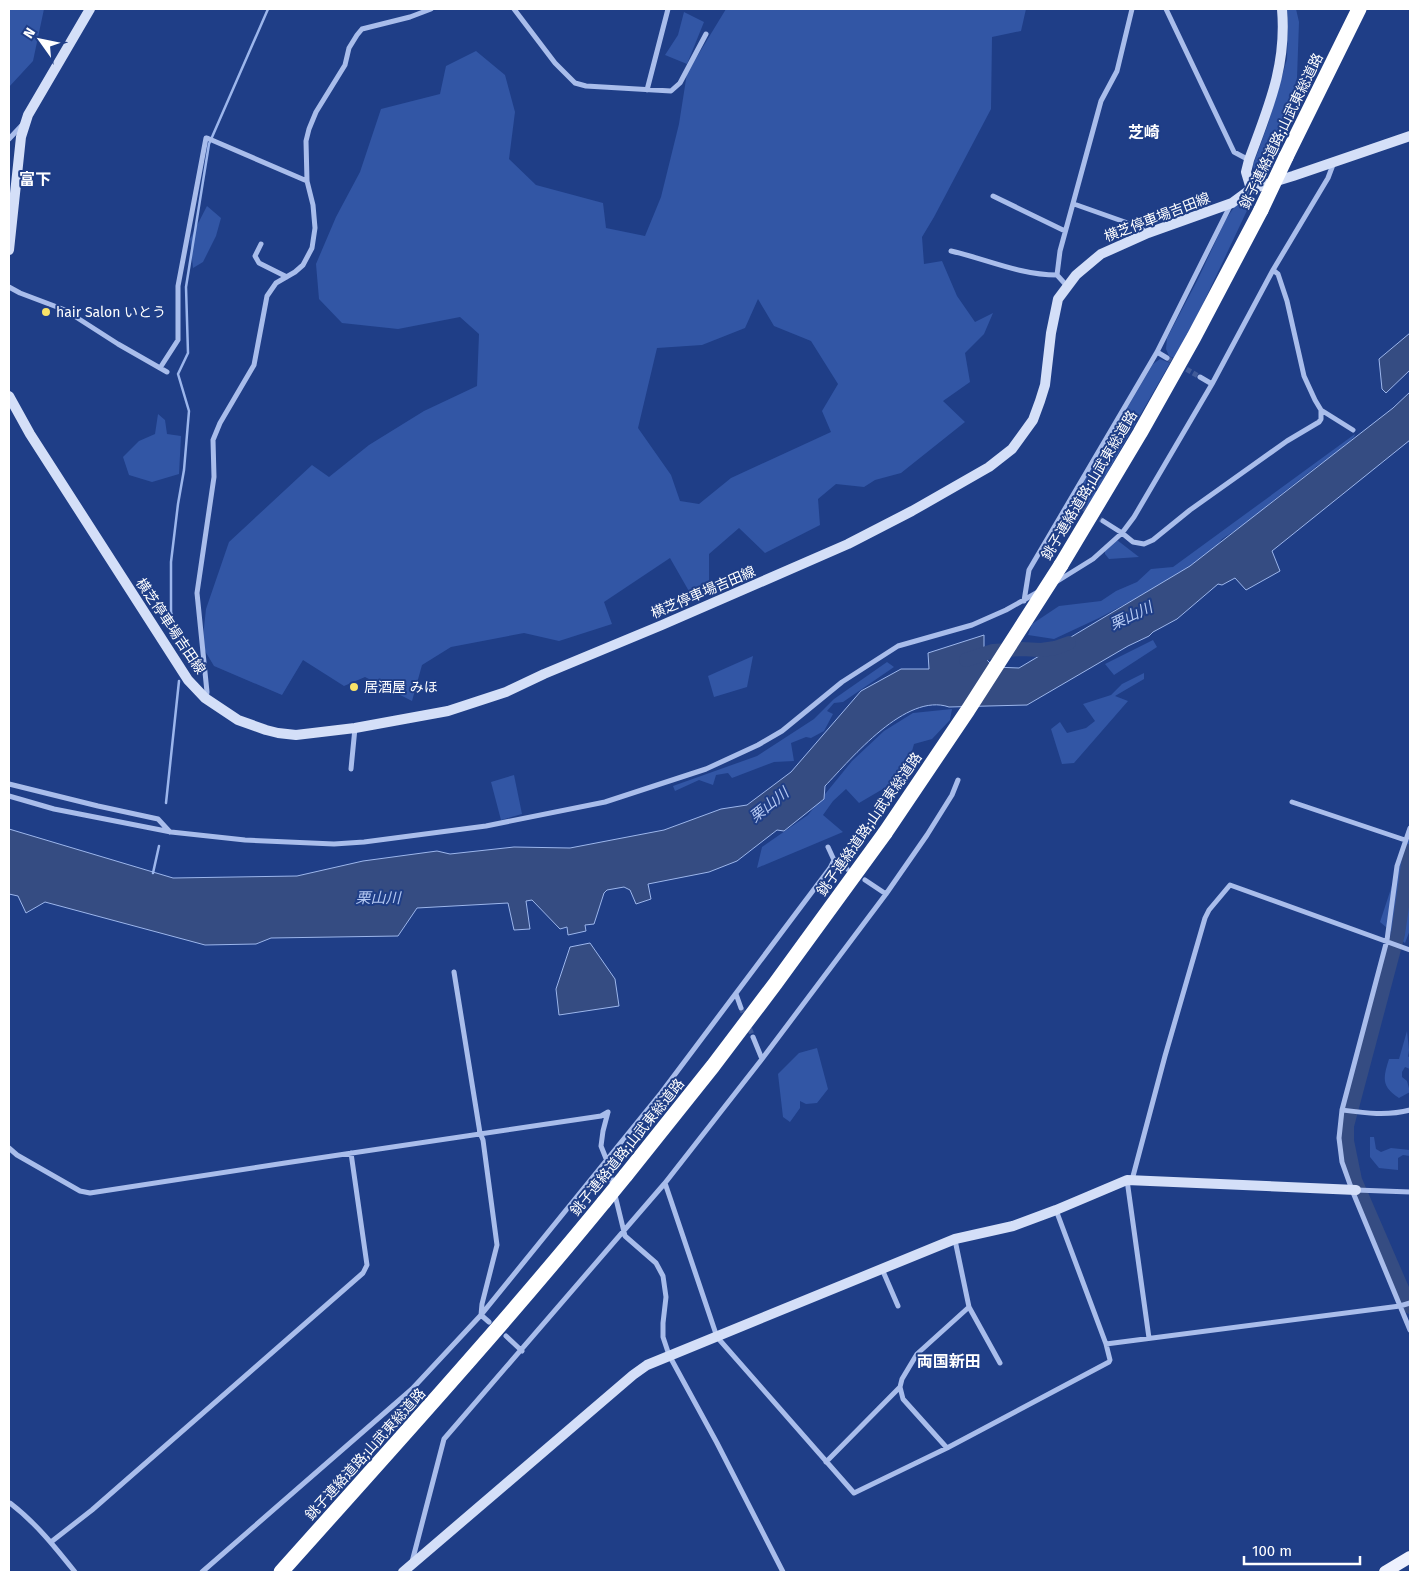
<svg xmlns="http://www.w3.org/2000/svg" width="1419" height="1581" viewBox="0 0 1419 1581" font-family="'Fira Sans','Noto Sans JP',sans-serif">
  <rect width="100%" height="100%" fill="#1f3e87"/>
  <!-- green -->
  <path fill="#3256a5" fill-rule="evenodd" d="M9,9H44L33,61L9,87Z
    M726,9H1026L1021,31L992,37L991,109L934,217L922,237L924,264L942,261L957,296L975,322L993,313L984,334L965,353L970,382L943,401L965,422L901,473L875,480L864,487L836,484L818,499L820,525L765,553L739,528L709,554V582L690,593L670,558L604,602L612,624L559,641L524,633L451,647L422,665L412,701L365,677L344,686L303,660L282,695L214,666L202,646L206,609L229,542L312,465L329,477L369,445L424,411L477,386L479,334L460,317L398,329L342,323L319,299L316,264L336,217L360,172L381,109L440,94L446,66L476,51L505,75L515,112L509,159L536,185L603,203L606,228L645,236L661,197L679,124L687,73ZM758,299L774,326L811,341L838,384L822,411L831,432L731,478L699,504L680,501L671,475L638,428L657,348L702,345L745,328Z
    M1287,9H1296L1299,22L1297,78L1283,129L1262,176L1255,175L1253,165L1268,124L1287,59L1288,18Z
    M684,12L704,22L687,64L665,55L678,35Z
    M1252,200L1191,329L1174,358L1169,356L1166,349L1167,338L1198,279L1226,219L1235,206Z
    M207,206L221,218L216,236L203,262L193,268L190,239Z
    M1160,359L1170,363L1087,508L1079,503L1076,495L1153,364Z
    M158,414L165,420L167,434L181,436L179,474L152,482L129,475L123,457L139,441L155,434Z
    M1355,434L1354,437L1340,451L1317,466L1270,503L1256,517L1222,539L1209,556L1178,576L1099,618L1054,639L1028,635L1032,624L1059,606L1101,601L1116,591L1137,582L1151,569L1173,567Z
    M1117,540L1139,557L1109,559L1105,554V551Z
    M1153,640L1157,647L1114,675L1105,664Z
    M753,656L747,687L714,697L708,676Z
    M887,662L894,667L843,702L834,703L827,711L833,714L824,731L811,738L806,737L791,743L794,761L774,762L732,778L728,773L716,775L713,785L699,780L675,791L673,786L757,756L814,719L834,699Z
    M1144,673V679L1115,696L1128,701L1074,763L1062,764L1051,729L1060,722L1067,733L1086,728L1095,721L1083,704L1111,695L1122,684Z
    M952,709L950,720L932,739L914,744L905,776L859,803L846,789L833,801L823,815L843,832L757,868L762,847L808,815L852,761L884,731L913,713Z
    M514,775L522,814L501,820L491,782Z
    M1410,835V930L1405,943L1380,922L1406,843Z
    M1407,1031L1409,1050L1408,1057L1410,1056V1069L1405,1067L1402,1072V1077L1407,1081L1410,1092L1399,1098C1381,1086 1383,1078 1389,1059H1399Z
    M817,1048L828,1089L817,1103L806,1104L800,1101V1108L790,1122L783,1117L778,1074L799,1053Z
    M1370,1137H1374L1376,1149L1381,1152L1391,1148L1410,1150V1156L1403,1155L1398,1158V1170L1379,1168L1370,1157Z"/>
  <!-- water -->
  <path fill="#354c82" stroke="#9cb6ec" d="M1410,333V370L1386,393L1382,389L1379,359Z
    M1410,392V440L1272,551L1280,571L1246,590L1235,578L1222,585L1218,584L1177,619L1153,632L1149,636L1128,646L1027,705L949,707C906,692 852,758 825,786L824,799L784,831L777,830L737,861L709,872L648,884L651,899L636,904L630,890L624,887L607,890L604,893L594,924L585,925L586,931L568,935L567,927L560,929L532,900L526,901L530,929L514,930L508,903L417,908L398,936L271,938L256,944L205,945L45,902L26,913L18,896L9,894V829L173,878L297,876L363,861L437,851L450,854L514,847L570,848L664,830L721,809L747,805L791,772L861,691L901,669H929L928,653L984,635V657L994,667L1019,668L1190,566L1393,408Z
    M590,943L615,979L619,1006L559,1015L556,989L570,947Z"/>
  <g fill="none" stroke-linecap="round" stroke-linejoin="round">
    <!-- stream -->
    <path stroke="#9cb6ec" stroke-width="2.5" d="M181,649L171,612V562L178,504L184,470L189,411L178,374L188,353L186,287L209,144L268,9
      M166,803L179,681
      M153,873L159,846"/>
    <!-- river -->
    <path stroke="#354c82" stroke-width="14" d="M966,660L993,651L1021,649L1041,650L1055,648L1069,643
      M1410,851L1398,934L1347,1126V1141L1355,1180L1410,1307"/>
    <!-- street-tunnel -->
    <path stroke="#415b99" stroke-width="5" stroke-dasharray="5 2.5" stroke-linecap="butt" d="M1167,358L1200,377
      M1081,507L1103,521
      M741,1008L753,1037"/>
    <!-- street -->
    <path stroke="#a9bdeb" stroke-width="5" d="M514,9L555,63L575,83L586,86L671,91L680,83L706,34
      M1166,9L1234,152L1249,160
      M647,90L668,9
      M207,138L307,181
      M9,139L24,123
      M993,196L1065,231
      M1074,204L1139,227L1147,233
      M261,244L255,256L259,263L287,277
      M951,251C986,259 1020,275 1057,275
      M1273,270L1278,274L1287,301L1304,376L1315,400L1321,410L1353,430
      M1067,286L1057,275L1060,251L1101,101L1117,71L1132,9
      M9,287L20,293L65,310L118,344L167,372
      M1157,352L1167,358
      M160,368L178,340V286L206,138
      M1200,377L1212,384
      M1070,501L1081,507
      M1103,521L1122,533L1134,517L1212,384L1273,270L1328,178L1334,162
      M1056,582L1093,559L1122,533L1133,542L1144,544L1153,540L1190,510L1287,441L1319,422L1321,419V410
      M1024,601L1029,570L1157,352L1231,204
      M206,698L207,692L197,593L214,477L213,440L220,423L254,365L267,296L276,283L295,272L303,265L312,248L315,228L313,205L307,181L306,141L309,129L316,112L345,65L349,48L357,35L362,29L410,17L431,9
      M351,769L355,728
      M9,784L98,806L158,819L170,832
      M9,796L54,809L171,832L245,840L334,844L364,842L486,826L605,802L706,769L758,745L782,731L842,682L898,646L972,625L1006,610L1038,592
      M1292,802L1405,840
      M1410,828L1397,866L1387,940L1342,1110L1339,1138L1342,1162L1352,1190L1410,1330
      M828,847L834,860L847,869
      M865,880L886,894
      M454,972L480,1133L483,1140L497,1245L482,1304L481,1315L489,1322
      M736,994L741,1008
      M753,1037L762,1059
      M1342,1110C1365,1113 1387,1116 1410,1110
      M608,1112L603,1131L601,1146L607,1161L613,1186
      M9,1148L17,1155L80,1191L90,1193L285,1163L601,1116L608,1112
      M1127,1180L1149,1338
      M1132,1180L1165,1056L1205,918L1209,910L1230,885L1410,950
      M665,1183L717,1337L854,1493L947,1448L1109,1362L1110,1360L1106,1344L1056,1210
      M1356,1190L1410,1192
      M615,1195L625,1236L656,1263L663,1276L666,1297L663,1323V1337L669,1355L717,1443L783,1572
      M955,1240L969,1307L1000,1363
      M882,1269L898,1306
      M506,1336L522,1351
      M1106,1344L1400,1306L1410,1303
      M947,1448L903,1399L900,1387L902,1379L917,1354L969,1307
      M826,1462L900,1387
      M9,1504L10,1503C36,1523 55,1547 75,1572
      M51,1542L92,1510L363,1273L367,1265L351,1153
      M412,1562L444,1439L665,1183L762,1059L886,894L927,835L952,795L958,780
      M202,1572L412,1389L481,1315L661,1093L830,868L834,860"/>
    <!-- secondary -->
    <path stroke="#d4dff8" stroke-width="10" d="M1251,189L1246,172L1249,160C1268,108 1287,66 1282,9
      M9,250L21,137L28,115L90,9
      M9,396L30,434L188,680L205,698L238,720L266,730L278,733L296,735L355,728L448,711L506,692L544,674L662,625L848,544L912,511L989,467L1012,449L1033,420L1040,401L1045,385L1051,333L1058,299L1076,275L1101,254L1148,233L1232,203L1251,189L1293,176L1410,136
      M403,1572L633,1375L647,1365L955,1239L1013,1226L1056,1210L1127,1180L1356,1190"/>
    <!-- primary -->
    <path stroke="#edf1fe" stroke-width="12" d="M1385,1572L1410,1557"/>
    <!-- highway -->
    <path stroke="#fff" stroke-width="15" d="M1286,157L1359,9
      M1061,565L1140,433L1194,337L1261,210
      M626,1175L713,1066L775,984L885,833
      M281,1572C390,1450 500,1329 604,1202"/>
    <!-- highway-bridge -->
    <path stroke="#fff" stroke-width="15" d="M1261,210L1286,157
      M885,833L968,710L1061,565
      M604,1202L626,1175"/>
  </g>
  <!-- markers -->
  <g fill="#f9e368" stroke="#1f3e87" stroke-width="2">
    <circle cx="46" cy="312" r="5"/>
    <circle cx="354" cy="687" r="5"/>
  </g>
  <g text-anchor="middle" stroke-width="4" stroke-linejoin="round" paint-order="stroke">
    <!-- street labels -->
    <g font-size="14" fill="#fff" stroke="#1f3e87">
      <text transform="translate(1281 131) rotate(-64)" y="5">銚子連絡道路;山武東総道路</text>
      <text transform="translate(1157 217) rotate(-21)" y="5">横芝停車場吉田線</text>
      <text transform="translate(1089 485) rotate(-59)" y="5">銚子連絡道路;山武東総道路</text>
      <text transform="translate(703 592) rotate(-23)" y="5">横芝停車場吉田線</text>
      <text transform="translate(171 626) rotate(56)" y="5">横芝停車場吉田線</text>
      <text transform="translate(869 824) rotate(-55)" y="5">銚子連絡道路;山武東総道路</text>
      <text transform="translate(627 1147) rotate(-51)" y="5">銚子連絡道路;山武東総道路</text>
      <text transform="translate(365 1454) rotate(-48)" y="5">銚子連絡道路;山武東総道路</text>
    </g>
    <!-- poi labels -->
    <g font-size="14" fill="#fff" stroke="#1f3e87" text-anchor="start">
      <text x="56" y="317">hair Salon いとう</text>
      <text x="364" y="692">居酒屋 みほ</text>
    </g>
    <!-- water labels -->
    <g font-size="15" font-style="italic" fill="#b4c8f2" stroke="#1f3e87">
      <text transform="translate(1131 616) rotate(-25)" y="5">栗山川</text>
      <text transform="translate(769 805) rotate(-39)" y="5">栗山川</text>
      <text x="378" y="903">栗山川</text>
    </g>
    <!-- quarter labels -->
    <g font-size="16" font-weight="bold" fill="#fff" stroke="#1f3e87">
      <text x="1144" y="138">芝崎</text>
      <text x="35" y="185">富下</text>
      <text x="949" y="1367">両国新田</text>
    </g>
  </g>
  <!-- border -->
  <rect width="1419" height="1581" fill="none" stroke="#ffffff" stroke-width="20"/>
  <!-- north arrow -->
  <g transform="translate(40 40) rotate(303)" stroke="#1f3e87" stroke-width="4" paint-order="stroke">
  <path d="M0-4L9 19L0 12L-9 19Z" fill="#ffffff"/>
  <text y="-8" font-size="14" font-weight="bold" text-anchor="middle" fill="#ffffff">N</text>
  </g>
  <!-- scale -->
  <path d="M1244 1556v8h116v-8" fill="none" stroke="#ffffff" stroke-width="2.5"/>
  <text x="1252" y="1556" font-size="15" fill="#ffffff" stroke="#1f3e87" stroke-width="4" paint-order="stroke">100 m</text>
</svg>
